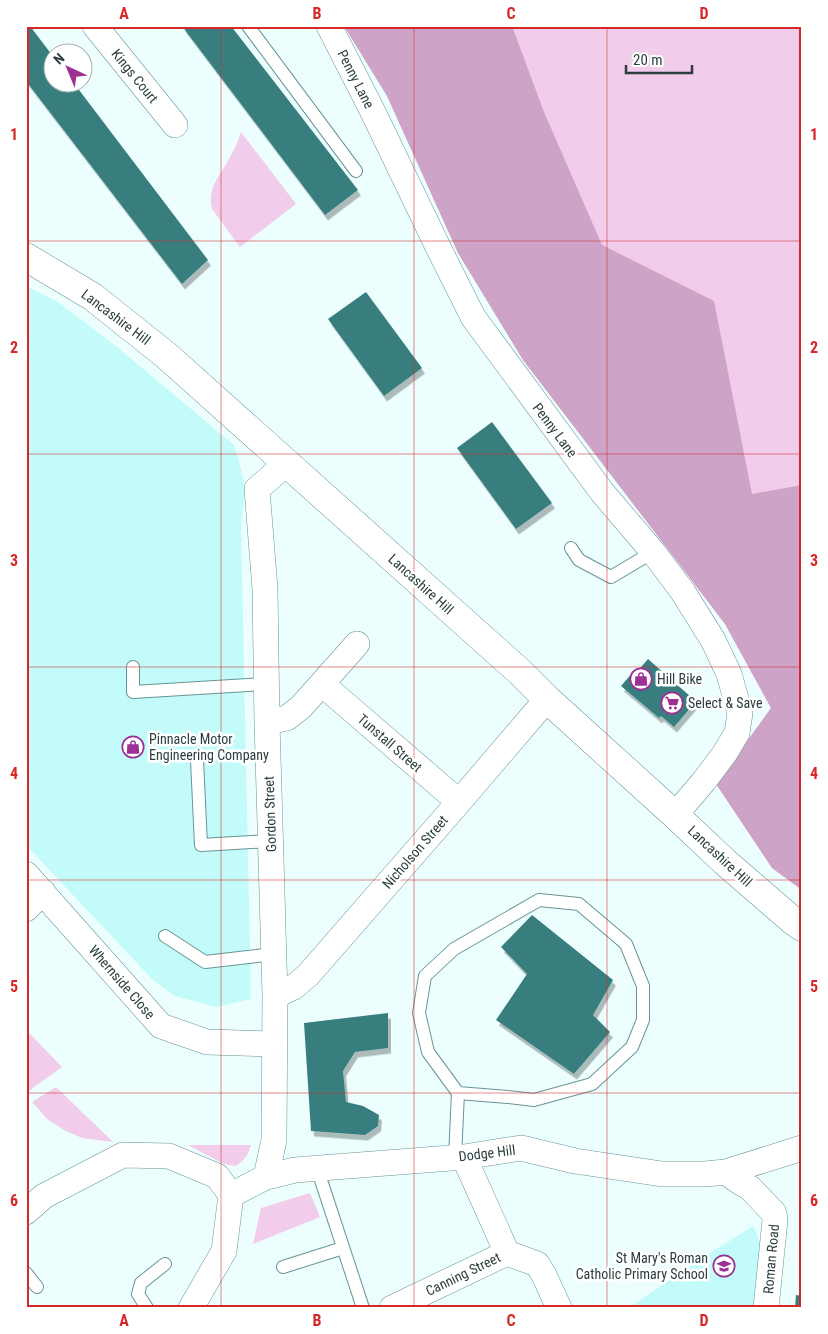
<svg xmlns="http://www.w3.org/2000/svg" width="828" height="1334" viewBox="0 0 828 1334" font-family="'Roboto Condensed',sans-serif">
  <defs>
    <filter id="shadow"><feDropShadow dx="3" dy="5.5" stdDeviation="0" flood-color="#0004"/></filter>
  </defs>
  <rect width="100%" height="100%" fill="#ecfefe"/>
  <!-- built -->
  <path fill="#c3fbfb" d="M26,286L58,302L117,347L234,445L239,461L245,489L241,525L251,999L216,1007L175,996L153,980L26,845Z
    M753,1226L760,1242L757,1308H635L633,1305L699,1260Z"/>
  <!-- green -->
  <path fill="#f1cceb" d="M344,26H802V890L772,868L716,784L771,708L725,624L523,360L458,253L387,96Z
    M241,132L296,204L240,247L212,209C207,188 219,177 228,161C233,152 238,142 241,132Z
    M26,1030L62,1067L26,1093Z
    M56,1087L113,1142L82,1138L64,1130L47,1119L32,1102Z
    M188,1145H251C248,1155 245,1160 236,1166L224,1164Z
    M310,1193L320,1217L253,1244L261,1208Z"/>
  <!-- forest -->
  <path fill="#cda3c7" d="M344,26H512L544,112L602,245L714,301L752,494L802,485V890L772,868L716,784L771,708L725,624L523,360L458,253L387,96Z"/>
  <!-- building -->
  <path fill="#397e7f" filter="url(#shadow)" d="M26,26H30L52,55V82H73L208,260L182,284L26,81Z
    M182,26H231L358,190L325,215Z
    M366,292L422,368L384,396L328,319Z
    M492,422L552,503L516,529L457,448Z
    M648,659L691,697L693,695L698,699L674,727L661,716L659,718L621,686L634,671L636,673Z
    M532,915L613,980L593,1015L610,1032L574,1074L496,1020L527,974L501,947Z
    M388,1013V1048L355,1052L343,1071L346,1102L363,1106L379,1115L378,1126L365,1135L311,1131L304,1023Z
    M796,1295L802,1296V1308H795Z"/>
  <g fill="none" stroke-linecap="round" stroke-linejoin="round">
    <!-- service casing -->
    <g stroke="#699494" stroke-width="14">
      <path id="service" d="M248,26L356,171
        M571,548L579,560L611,577L653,552
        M133,667V692L266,684
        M197,760L201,845L270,841
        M165,936L205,962L274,954
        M455,1157L458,1093L428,1052L419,1013L425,976L454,949L539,900L579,904L626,944L643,986V1020L632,1047L592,1084L534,1100L508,1097L458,1093
        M317,1168L363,1308
        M283,1267L343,1248
        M26,1273L37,1287
        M147,1308L138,1294L141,1283L165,1264"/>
    </g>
    <!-- minor casing -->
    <g stroke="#699494" stroke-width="26">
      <path id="minor" d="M95,26L175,125
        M329,26L372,110L438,247L473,317L602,492L653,552L683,592L713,640L729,674L740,713L737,733L725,753L704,781L675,815
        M322,684L459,802
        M267,722L287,718L301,707L357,644
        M26,874L161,1026L207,1042L275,1044
        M26,909L43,892
        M275,996L294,987L308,975L459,802L547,699
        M464,1157L507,1253L537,1264L544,1275L559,1308
        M726,1172L738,1181L750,1188L774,1213L775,1220L766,1308
        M266,1177L274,1140L275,996L267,722L265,589L257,489L286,464
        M231,1195L266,1177L295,1170L464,1157L521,1148L575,1161L662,1174H705L726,1172L802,1148
        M26,1212L44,1196L123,1155L169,1156L217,1176L231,1195
        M191,1308L224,1251L231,1195
        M392,1308L507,1253"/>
    </g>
    <!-- secondary casing -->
    <g stroke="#699494" stroke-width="29">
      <path id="secondary" d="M26,257L93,297L167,356L521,673L547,699L675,815L725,862L792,920L802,927"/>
    </g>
    <!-- service -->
    <use href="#service" stroke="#fff" stroke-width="12"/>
    <!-- minor -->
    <use href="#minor" stroke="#fff" stroke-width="25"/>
    <!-- secondary -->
    <use href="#secondary" stroke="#fff" stroke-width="28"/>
  </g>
  <!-- grid -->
  <path fill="none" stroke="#d62828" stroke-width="1" stroke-opacity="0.55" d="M221,26V1308M414,26V1308M607,26V1308M26,241H802M26,454H802M26,667H802M26,880H802M26,1093H802"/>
  <!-- icons -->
  <defs>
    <g id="shop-ring" transform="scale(1.125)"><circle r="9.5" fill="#fff" stroke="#9b3193" stroke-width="1.5"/><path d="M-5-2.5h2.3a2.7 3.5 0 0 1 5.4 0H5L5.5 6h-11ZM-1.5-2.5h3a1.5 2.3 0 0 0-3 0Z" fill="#9b3193"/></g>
    <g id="supermarket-ring" transform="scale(1.125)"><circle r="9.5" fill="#fff" stroke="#9b3193" stroke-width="1.5"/><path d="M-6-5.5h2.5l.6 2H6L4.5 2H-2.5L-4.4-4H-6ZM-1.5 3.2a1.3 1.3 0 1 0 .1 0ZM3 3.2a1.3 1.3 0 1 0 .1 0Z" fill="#9b3193"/></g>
    <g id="school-ring" transform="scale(1.125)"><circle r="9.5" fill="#fff" stroke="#9b3193" stroke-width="1.5"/><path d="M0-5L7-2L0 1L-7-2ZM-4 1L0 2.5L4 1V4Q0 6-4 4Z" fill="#9b3193"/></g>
  </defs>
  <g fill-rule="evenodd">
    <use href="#shop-ring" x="641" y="679"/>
    <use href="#supermarket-ring" x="672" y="703"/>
    <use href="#shop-ring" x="133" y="747"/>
    <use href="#school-ring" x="724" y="1266"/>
  </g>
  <g text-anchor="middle" stroke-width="5" stroke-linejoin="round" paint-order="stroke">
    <!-- street labels -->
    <g font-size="14" fill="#2c3e3f" stroke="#fff">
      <text transform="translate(135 76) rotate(51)" y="5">Kings Court</text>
      <text transform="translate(356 79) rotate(63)" y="5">Penny Lane</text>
      <text transform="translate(116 317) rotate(37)" y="5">Lancashire Hill</text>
      <text transform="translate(555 430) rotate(53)" y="5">Penny Lane</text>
      <text transform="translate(421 584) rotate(42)" y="5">Lancashire Hill</text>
      <text transform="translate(390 743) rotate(41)" y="5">Tunstall Street</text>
      <text transform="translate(270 814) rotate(-92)" y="5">Gordon Street</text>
      <text transform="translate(415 852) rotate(-49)" y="5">Nicholson Street</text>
      <text transform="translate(720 856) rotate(43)" y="5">Lancashire Hill</text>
      <text transform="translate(122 982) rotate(49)" y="5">Whernside Close</text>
      <text transform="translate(487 1153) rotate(-7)" y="5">Dodge Hill</text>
      <text transform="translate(771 1259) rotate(-85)" y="5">Roman Road</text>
      <text transform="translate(463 1274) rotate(-26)" y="5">Canning Street</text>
    </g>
    <!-- poi labels -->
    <g font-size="14" fill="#2c3e3f" stroke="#fff" text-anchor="start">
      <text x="657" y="684">Hill Bike</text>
      <text x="688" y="708">Select &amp; Save</text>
      <text x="149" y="744">Pinnacle Motor<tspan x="149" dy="16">Engineering Company</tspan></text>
      <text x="708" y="1263" text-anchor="end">St Mary's Roman<tspan x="708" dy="16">Catholic Primary School</tspan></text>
    </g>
  </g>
  <!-- border -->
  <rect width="828" height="1334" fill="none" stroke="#ffffff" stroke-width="55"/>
  <!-- north arrow -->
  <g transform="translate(68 68) rotate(316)"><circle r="24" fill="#ffffff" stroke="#abb2b2"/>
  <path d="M0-4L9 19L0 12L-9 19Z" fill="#9b3193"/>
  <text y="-8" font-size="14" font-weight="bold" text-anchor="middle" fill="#2c3e3f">N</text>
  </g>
  <!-- scale -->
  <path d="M626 65v8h66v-8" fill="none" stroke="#2c3e3f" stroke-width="2.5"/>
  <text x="633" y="65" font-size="15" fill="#2c3e3f" stroke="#ffffff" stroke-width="4" paint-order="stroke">20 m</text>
  <rect x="28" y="28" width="772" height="1278" fill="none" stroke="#d62828" stroke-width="2"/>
  <g font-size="16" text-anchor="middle" font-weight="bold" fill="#d62828">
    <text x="124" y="19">A</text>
    <text x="317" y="19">B</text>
    <text x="511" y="19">C</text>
    <text x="704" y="19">D</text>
    <text x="14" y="140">1</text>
    <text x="814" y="140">1</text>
    <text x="14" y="353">2</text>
    <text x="814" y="353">2</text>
    <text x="14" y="566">3</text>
    <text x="814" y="566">3</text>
    <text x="14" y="779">4</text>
    <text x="814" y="779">4</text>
    <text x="14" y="992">5</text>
    <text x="814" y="992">5</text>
    <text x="14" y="1206">6</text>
    <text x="814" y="1206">6</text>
    <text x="124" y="1326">A</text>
    <text x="317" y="1326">B</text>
    <text x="511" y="1326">C</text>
    <text x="704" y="1326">D</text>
  </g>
</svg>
